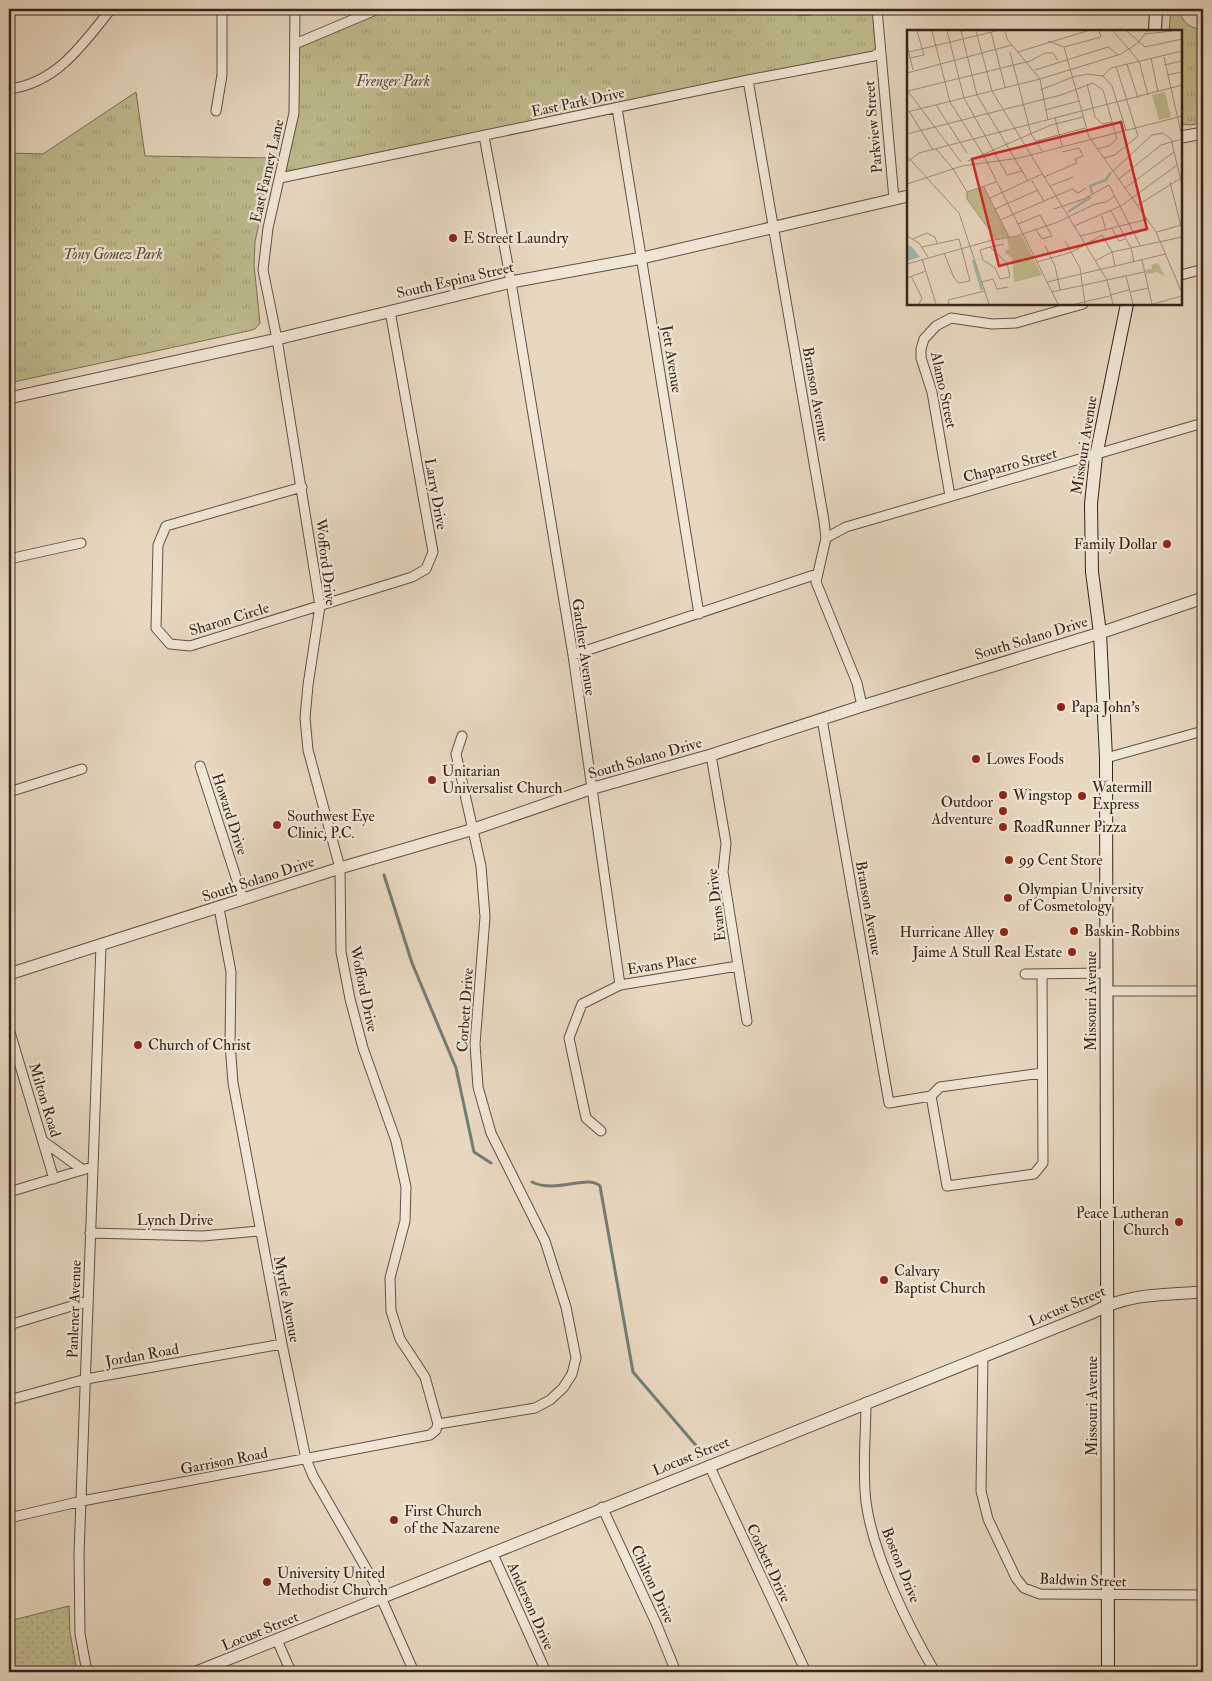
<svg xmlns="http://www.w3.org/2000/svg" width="1212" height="1681" viewBox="0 0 1212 1681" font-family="'IM FELL Double Pica',serif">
  <defs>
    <pattern id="grass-dots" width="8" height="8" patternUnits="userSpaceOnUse" patternTransform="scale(1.25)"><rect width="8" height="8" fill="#bebc8d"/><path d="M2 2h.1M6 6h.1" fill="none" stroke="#a4a179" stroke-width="1.8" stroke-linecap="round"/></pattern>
    <pattern id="park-tufts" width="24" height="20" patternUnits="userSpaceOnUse" patternTransform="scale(1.25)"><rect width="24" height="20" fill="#bebc8d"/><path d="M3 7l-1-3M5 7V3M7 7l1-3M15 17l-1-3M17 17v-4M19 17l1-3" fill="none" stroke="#a4a179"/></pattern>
  </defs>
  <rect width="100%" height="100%" fill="#e8d8c0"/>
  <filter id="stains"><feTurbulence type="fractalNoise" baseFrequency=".004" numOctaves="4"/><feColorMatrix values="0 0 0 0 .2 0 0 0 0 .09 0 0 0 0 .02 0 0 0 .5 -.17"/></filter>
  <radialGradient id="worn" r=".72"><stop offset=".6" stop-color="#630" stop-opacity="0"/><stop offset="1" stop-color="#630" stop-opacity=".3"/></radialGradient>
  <!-- grass -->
  <path fill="url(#grass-dots)" stroke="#7a7054" d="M69,1606L70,1632L77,1672H9V1621Z"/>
  <!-- park -->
  <path fill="url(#park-tufts)" stroke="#7a7054" d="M380,9H877L880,52L280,178L294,113L295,44Z
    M1171,9H1179C1182,23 1190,28 1203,30V123L1189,125L1181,124V31H1169Z
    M136,92L145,156L273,158L255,242L254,265L260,323L255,329L248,331L9,383V153L43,154Z"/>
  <!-- pitch -->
  <path fill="#bebc8d" stroke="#7a7054" d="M798,9H834V13L798,16Z"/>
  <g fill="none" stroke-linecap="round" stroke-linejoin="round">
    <!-- stream -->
    <path stroke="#717e75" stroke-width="3" d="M384,875L412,963L456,1068L474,1152L491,1163
      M532,1182C556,1194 588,1174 600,1186L633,1372L699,1449"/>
    <!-- minor casing -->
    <g stroke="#635144" stroke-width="11">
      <path id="minor" d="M877,9L894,199
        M295,44L378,9
        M748,80L824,521L826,538L816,582L857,683L862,706
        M9,89C57,83 83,44 111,9
        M617,108L699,614
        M216,111L222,75V9
        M484,136L511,282L573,655L620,985L582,1004L569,1038L586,1118L601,1131
        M280,178L748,80L874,56L880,52
        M1181,275L1203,269
        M302,487L166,526L158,545L156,628L170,644L190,646L412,577L426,569L433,552L390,311
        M950,496L932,392L921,358V349L924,339L936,326L951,318L992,324L1016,323L1083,304
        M826,538L846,527L1203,423
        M9,559L81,543
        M573,655L817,574
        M822,719L889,1103L931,1096L947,1186L1034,1174L1043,1163L1042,974
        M711,755L726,843L723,872L747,1021
        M1106,758L1203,731
        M200,766L243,899
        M9,792L82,769
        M219,908L231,972L230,1043L233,1083L282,1344L306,1459L313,1476L375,1584L414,1672
        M1025,974L1107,973
        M620,985L738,966
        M1107,991H1203
        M9,1029L54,1179
        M931,1096L940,1087L1042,1073
        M43,1141L83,1170
        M9,1192L92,1167
        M90,1233L203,1236L260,1231
        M9,1325L88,1301
        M983,1356L981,1491L988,1519L1016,1578L1024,1588L1040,1594L1203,1595
        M9,1400L86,1379L282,1344
        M866,1402C866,1435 862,1470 866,1502C873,1555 908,1626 935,1672
        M438,1424L535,1408L550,1400L563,1388L572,1374L576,1358L566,1307L545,1241L491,1133L478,1087L475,1044L485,917L481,866L456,754L462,736
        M709,1465L806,1672
        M602,1507L656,1623L676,1672
        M9,1518L82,1501L430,1435L436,1430L438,1424L425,1377L400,1339L391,1311L390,1278L405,1221L406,1187L396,1141L363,1048L350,999L341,952L340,868L308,750L305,718L308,685L320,606L277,339L263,270L268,228L294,113L295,9
        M492,1552L546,1672
        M277,1640L291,1672
        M87,1672L80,1634L79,1555L101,946"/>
    </g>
    <!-- tertiary casing -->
    <g stroke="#635144" stroke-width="13">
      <path id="tertiary" d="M1181,137L1203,133
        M9,398L277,339L511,282L642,258L908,196
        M9,974L340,868L474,829L590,789L711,755L862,706L1100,633L1203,598
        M196,1672L1092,1313C1128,1293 1163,1295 1203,1292"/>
    </g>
    <!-- secondary casing -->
    <g stroke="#37241b" stroke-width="14">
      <path id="secondary" d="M1155,31L1156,9
        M1108,1672L1106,758L1100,633L1092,572L1091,504L1096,456L1127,304"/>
    </g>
    <!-- minor -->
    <use href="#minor" stroke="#f0e6d6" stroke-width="9"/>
    <!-- tertiary -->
    <use href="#tertiary" stroke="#f0e6d6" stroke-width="11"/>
    <!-- secondary -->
    <use href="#secondary" stroke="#f0e6d6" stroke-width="12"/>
  </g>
  <!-- markers -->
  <g fill="#8f2418" stroke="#f0e6d6" stroke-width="2">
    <circle cx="453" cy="238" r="5"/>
    <circle cx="1167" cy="544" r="5"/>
    <circle cx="1061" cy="707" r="5"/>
    <circle cx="976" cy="759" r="5"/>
    <circle cx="432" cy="780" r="5"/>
    <circle cx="1003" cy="795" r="5"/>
    <circle cx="1082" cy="796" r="5"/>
    <circle cx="1003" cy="811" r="5"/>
    <circle cx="277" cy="825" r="5"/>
    <circle cx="1003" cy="827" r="5"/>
    <circle cx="1009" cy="860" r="5"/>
    <circle cx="1008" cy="898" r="5"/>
    <circle cx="1074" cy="931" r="5"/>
    <circle cx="1004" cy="932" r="5"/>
    <circle cx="1072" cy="952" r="5"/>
    <circle cx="138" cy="1045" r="5"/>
    <circle cx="1179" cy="1222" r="5"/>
    <circle cx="884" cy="1280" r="5"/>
    <circle cx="394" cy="1520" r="5"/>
    <circle cx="267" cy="1582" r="5"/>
  </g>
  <g text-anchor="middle" stroke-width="4.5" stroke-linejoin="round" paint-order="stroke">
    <!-- park labels -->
    <g font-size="15" font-style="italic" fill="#594a38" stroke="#f0e6d6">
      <text x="393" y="86">Frenger Park</text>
      <text x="113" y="259">Tony Gomez Park</text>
    </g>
    <!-- street labels -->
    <g font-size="15" fill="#37241b" stroke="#f0e6d6">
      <text transform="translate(578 102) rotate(-12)" y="5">East Park Drive</text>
      <text transform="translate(873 127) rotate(-95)" y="5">Parkview Street</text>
      <text transform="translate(267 171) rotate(-77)" y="5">East Farney Lane</text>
      <text transform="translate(455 280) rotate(-13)" y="5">South Espina Street</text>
      <text transform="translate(672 359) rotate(81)" y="5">Jett Avenue</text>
      <text transform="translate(944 390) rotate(78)" y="5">Alamo Street</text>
      <text transform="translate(816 394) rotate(80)" y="5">Branson Avenue</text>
      <text transform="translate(1084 445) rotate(-81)" y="5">Missouri Avenue</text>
      <text transform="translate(1010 465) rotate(-15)" y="5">Chaparro Street</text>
      <text transform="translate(436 494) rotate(80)" y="5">Larry Drive</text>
      <text transform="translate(326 562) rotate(83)" y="5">Wofford Drive</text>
      <text transform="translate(229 619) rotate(-17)" y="5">Sharon Circle</text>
      <text transform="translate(1031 638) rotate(-17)" y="5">South Solano Drive</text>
      <text transform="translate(584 647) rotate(82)" y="5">Gardner Avenue</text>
      <text transform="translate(645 758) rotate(-16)" y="5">South Solano Drive</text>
      <text transform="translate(230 814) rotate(72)" y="5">Howard Drive</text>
      <text transform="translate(258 879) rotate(-18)" y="5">South Solano Drive</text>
      <text transform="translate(716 905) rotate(-97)" y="5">Evans Drive</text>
      <text transform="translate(869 908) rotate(80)" y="5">Branson Avenue</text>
      <text transform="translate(662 964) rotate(-9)" y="5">Evans Place</text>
      <text transform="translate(364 989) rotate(78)" y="5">Wofford Drive</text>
      <text transform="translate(1091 1001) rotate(-90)" y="5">Missouri Avenue</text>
      <text transform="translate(465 1010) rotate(-86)" y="5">Corbett Drive</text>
      <text transform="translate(45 1100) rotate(73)" y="5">Milton Road</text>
      <text x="175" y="1225">Lynch Drive</text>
      <text transform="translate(287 1299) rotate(79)" y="5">Myrtle Avenue</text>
      <text transform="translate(1067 1306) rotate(-23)" y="5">Locust Street</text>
      <text transform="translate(74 1309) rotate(-88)" y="5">Panlener Avenue</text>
      <text transform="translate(142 1355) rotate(-10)" y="5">Jordan Road</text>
      <text transform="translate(1092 1406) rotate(-90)" y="5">Missouri Avenue</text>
      <text transform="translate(691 1456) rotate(-22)" y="5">Locust Street</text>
      <text transform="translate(224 1461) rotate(-11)" y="5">Garrison Road</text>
      <text transform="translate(769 1563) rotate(65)" y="5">Corbett Drive</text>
      <text transform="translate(901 1565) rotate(68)" y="5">Boston Drive</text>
      <text transform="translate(1083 1580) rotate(2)" y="5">Baldwin Street</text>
      <text transform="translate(653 1584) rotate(65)" y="5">Chilton Drive</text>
      <text transform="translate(531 1606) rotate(66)" y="5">Anderson Drive</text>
      <text transform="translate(260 1631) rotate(-22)" y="5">Locust Street</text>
    </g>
    <!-- poi labels -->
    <g font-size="15" fill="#37241b" stroke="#f0e6d6" text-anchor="start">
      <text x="463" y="243">E Street Laundry</text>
      <text x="1157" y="549" text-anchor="end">Family Dollar</text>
      <text x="1071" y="712">Papa John's</text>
      <text x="986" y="764">Lowes Foods</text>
      <text x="442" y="776">Unitarian<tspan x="442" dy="17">Universalist Church</tspan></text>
      <text x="1092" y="792">Watermill<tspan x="1092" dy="17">Express</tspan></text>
      <text x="1013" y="800">Wingstop</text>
      <text x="993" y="807" text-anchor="end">Outdoor<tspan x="993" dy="17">Adventure</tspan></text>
      <text x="287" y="821">Southwest Eye<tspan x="287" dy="17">Clinic, P.C.</tspan></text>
      <text x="1013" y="832">RoadRunner Pizza</text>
      <text x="1019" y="865">99 Cent Store</text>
      <text x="1018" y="894">Olympian University<tspan x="1018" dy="17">of Cosmetology</tspan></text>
      <text x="1084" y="936">Baskin-Robbins</text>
      <text x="994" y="937" text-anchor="end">Hurricane Alley</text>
      <text x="1062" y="957" text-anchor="end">Jaime A Stull Real Estate</text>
      <text x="148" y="1050">Church of Christ</text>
      <text x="1169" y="1218" text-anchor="end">Peace Lutheran<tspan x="1169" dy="17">Church</tspan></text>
      <text x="894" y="1276">Calvary<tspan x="894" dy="17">Baptist Church</tspan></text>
      <text x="404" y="1516">First Church<tspan x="404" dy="17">of the Nazarene</tspan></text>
      <text x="277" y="1578">University United<tspan x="277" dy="17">Methodist Church</tspan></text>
    </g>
  </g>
  <!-- overview -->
  <g transform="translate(907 30)">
    <rect width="275" height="275" fill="#e8d8c0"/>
    <path d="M251,233L258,247L251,242L239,244L238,240L245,239L244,235Z" fill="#bebc8d"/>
    <path d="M77,157L102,207L89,209L59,167L60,162ZM115,206L135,245L107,252L105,228L97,222L102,219L100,208Z" fill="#bebc8d"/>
    <path d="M258,62L264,87L252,90L245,65Z" fill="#bebc8d"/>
    <path d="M0,214L5,217L13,227L0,231Z" fill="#97bab1"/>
    <path fill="none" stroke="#97bab1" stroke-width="2.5" d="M185,163L183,156L199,150L204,142M161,182L184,167M66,230L75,260"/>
    <path fill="none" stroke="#a1907e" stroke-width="1" d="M25,1L43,72L76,124L151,274M40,1L57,68L100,145L115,141M54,1L70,65L121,151M69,1L85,61L200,250L206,274M98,1L100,9L133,49L141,90M206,1L232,31L241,65M220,1L238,17L275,9M84,2L98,57M238,4L265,1M141,11L157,17L182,107L249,202L275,263M0,15L6,40M157,17L194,7L192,1M2,22L89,1M103,22L124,104L135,121M111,22L180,1M257,27L275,107M3,28L17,25L10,1M244,28L251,62M220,34L231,68M257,35L275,31M128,40L201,17L211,25M0,43L105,15M260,45L275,42M196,46L205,56L219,100M180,54L188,87L195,94L205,92M0,60L54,132M133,60L166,47L180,44L196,46L204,38L275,21M1,61L123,31L138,23H146L151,31M29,75L60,123M138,80L172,71M2,81L26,120M0,82L133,49L214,24L231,13L240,1M148,88L155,116M0,104L154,65L186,53L196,60L210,109L202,116L190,119M129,111L178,98M29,119L46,139L60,162V169L89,209M0,126L52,183L82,274M197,128L208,125L231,106L209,36M61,131L144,95L176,87M0,132L12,123L275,55M206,141L245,105L256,103L264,109L275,155M137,147L170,133L168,129L176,126L172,118L155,122M212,149L254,115L275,109M125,151L137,171M263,152L275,200M0,154L55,136L112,128L275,86M143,156L166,147M77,157L102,207M218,158L267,122M60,162L89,152M83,168L135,144M231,175L274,148M88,179L131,160M147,179L177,169L202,155L233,215M204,181L224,218L227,232M195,186L199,201M93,190L165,159L171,163L179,158M111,194L133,185L145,206L135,209L128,198M167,196L214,176L270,135M205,199L212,211L218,209M250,202L274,195M195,205L205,222L208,236M0,206L12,213L21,227M173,206L241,189M6,209L20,203L28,207L30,213M158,211L173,238L178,274M138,216L148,236L153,260M15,217L52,209L63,251L52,253L47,248L37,223M83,217L100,233L103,247L93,249L88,238L76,230L73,220L83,217L97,214M15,229L29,274M235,230L245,274M188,231L205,222L275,207M130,232L165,222L195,205M0,234L82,211L110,206L151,192L188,174L199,172L208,166M4,246L15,268L12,274M219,246L226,274M0,248L19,241M75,252L86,249L90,259L101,257M140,252L259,224M145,262L237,242M223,262L241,258M203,265L222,260M42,274L41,270L78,261M168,274L203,266M246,274L275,266"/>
    <path fill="#d62828" fill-opacity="0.15" stroke="#d62828" stroke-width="2.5" d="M214,92L240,199L92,236L65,129Z"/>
    <rect width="275" height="275" fill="none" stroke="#37241b" stroke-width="2.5"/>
  </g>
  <!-- margin -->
  <rect width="1212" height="1681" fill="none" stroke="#e8d8c0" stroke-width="30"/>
  <rect x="10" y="10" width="1192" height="1661" fill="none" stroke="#37241b" stroke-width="2.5"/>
  <rect x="15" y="15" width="1182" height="1651" fill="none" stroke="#37241b"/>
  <rect width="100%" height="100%" filter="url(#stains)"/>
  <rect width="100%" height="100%" fill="url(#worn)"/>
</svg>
